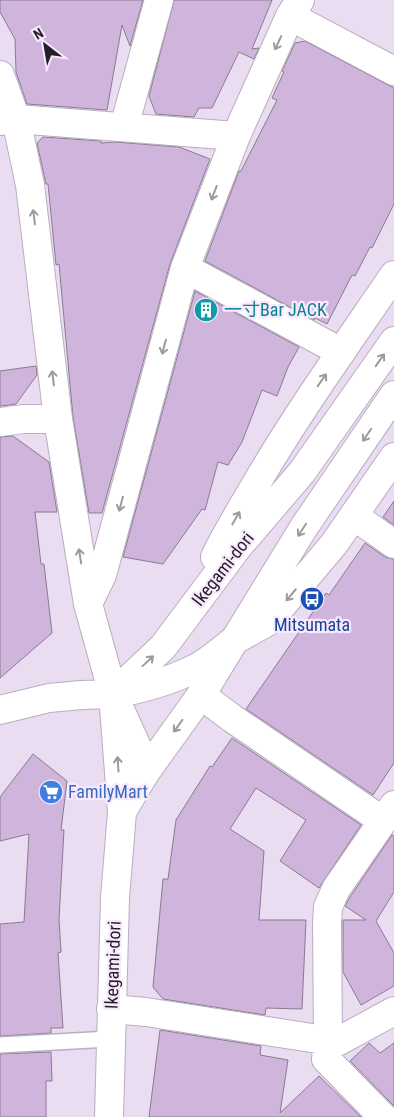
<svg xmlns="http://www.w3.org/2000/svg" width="394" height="1117" viewBox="0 0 394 1117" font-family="'Roboto Condensed','Noto Sans JP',sans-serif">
  <rect width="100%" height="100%" fill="#eadcf1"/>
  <!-- building -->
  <path fill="#cfb5db" stroke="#897c8f" d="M0,0H143L130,46L122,25L107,110L27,104L16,72L15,39L0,12Z
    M174,0H272L252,49L259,48L254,59L239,52L212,108H199L194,117L156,114L149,96Z
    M305,41L394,88V204L372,248L370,247L355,276L352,275L327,324L315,318L314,320L205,261L239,171H241L277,100L272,98L284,72L282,71L295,43Z
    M43,137L101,141V143L115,142L179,147L210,159L170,264L102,513H89L73,417L59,264L56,265L48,184H46L37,143Z
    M195,291L299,347L288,367L277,396L262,390L242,442L228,465L218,462L205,510L202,509L163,564L123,557Z
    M36,366L37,375L16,404L0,406V371Z
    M13,436L49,462L57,512H35L41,564H44L52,633L0,678V437Z
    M394,501V525L383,517Z
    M365,543L385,557L394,559V763L373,795L246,709L326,593L329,595Z
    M232,738L361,825L319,888L280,861L306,820L256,788L230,829L264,851L259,920H306L302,1009L266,1008L265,1015L163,999L153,987L163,879H168L176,820L210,766L212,767Z
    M33,754L67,781L61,830H64L59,919L61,952L58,953L63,1028H51V1033L0,1036V924L24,922L29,834L0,841V797Z
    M392,835L394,836V892L376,921L394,953V986L361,1005L343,972V920H366L345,906L350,897Z
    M160,1030L261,1046L260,1055L288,1060L280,1113L319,1076L361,1117H149Z
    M369,1043L380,1053L394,1043V1106L350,1061Z
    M51,1052L52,1081H46V1117H0V1054Z"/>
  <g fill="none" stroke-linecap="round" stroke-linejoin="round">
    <!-- service casing -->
    <g stroke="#bbadc1" stroke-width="18">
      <path id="service" d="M0,1045L110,1039"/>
    </g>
    <!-- minor casing -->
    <g stroke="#bbadc1" stroke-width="30">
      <path id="minor" d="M290,16L394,71
        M0,121L16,119L236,136
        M124,127L159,0
        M185,268L341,352
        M0,422L23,419H58
        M354,516L394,544
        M88,604L102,575L185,268L236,136L290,16L300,0
        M201,695L233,719L383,821
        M145,773L137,747L113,694C142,689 171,681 198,667C210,660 222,650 233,641
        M111,1009L146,1012L337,1042L394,1011
        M383,1117L326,1059L328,1040L327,922L328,907L336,889L394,805"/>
    </g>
    <!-- tertiary casing -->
    <g stroke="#bbadc1" stroke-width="30">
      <path id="tertiary" d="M0,75L16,119L30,185L58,419L88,604L113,694L81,695L49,698L0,710"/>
    </g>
    <!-- secondary casing -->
    <g stroke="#bbadc1" stroke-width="30">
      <path id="secondary" d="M215,557C227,532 242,508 256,484C298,412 347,344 394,275
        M235,640L269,621L334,544L394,457
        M122,812L145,773L201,695L304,527L394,395
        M109,1117L115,898L122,812L113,694L163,647L237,548L302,472L394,341"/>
    </g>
    <!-- service -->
    <use href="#service" stroke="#fff" stroke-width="15"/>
    <!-- minor -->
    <use href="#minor" stroke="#fff" stroke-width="28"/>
    <!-- tertiary -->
    <use href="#tertiary" stroke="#fff" stroke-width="28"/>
    <!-- secondary -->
    <use href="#secondary" stroke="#fff" stroke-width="28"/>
  </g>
  <!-- one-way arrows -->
  <defs><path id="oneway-shaft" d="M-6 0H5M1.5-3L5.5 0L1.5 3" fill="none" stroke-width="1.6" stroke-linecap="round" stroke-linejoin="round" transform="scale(1.25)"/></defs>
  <g stroke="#9c9a9d">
    <use href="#oneway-shaft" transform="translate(278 43) rotate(115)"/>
    <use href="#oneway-shaft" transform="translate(214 193) rotate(111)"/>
    <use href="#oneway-shaft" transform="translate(34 217) rotate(-97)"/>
    <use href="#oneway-shaft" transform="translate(164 347) rotate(105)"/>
    <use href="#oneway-shaft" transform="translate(380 360) rotate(-55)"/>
    <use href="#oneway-shaft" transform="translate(53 378) rotate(-97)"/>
    <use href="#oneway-shaft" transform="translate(322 380) rotate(-55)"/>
    <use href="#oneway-shaft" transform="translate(367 435) rotate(124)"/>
    <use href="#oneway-shaft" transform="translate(121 504) rotate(105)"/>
    <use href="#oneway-shaft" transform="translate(236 518) rotate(-60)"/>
    <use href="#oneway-shaft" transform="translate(302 530) rotate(123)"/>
    <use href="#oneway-shaft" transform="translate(80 556) rotate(-99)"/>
    <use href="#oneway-shaft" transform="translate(291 595) rotate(130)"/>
    <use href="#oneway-shaft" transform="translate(148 661) rotate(-43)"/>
    <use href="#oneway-shaft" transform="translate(178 726) rotate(126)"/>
    <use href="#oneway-shaft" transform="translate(118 764) rotate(-94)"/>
  </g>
  <!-- icons -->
  <defs>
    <g id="building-disc" transform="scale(1.25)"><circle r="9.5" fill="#0f9aa8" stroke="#f8e9ff"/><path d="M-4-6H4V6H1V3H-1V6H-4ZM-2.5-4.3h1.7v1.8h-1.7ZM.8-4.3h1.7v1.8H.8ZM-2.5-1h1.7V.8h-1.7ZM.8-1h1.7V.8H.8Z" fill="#fff"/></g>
    <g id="bus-disc" transform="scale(1.25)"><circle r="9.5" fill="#1a4fb4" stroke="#f8e9ff"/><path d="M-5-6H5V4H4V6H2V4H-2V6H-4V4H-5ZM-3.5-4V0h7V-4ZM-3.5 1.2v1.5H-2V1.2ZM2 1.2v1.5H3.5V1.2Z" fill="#fff"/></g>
    <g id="supermarket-disc" transform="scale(1.25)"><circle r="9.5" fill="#3f7fe0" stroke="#f8e9ff"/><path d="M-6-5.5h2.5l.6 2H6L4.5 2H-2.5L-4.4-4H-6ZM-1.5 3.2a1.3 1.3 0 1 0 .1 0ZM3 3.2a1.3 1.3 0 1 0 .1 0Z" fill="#fff"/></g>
  </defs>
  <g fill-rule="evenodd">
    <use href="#building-disc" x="206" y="310"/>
    <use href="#bus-disc" x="312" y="599"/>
    <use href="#supermarket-disc" x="51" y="792"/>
  </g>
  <g text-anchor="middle" stroke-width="4.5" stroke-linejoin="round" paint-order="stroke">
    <!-- culture labels -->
    <g font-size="18" fill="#0d838f" stroke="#f8e9ff" text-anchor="start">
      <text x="224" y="316">一寸Bar JACK</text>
    </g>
    <!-- street labels -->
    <g font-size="18" fill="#241f26" stroke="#f8e9ff">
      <text transform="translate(223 569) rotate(-52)" y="6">Ikegami-dori</text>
      <text transform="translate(113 965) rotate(-88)" y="6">Ikegami-dori</text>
    </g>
    <!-- transit labels -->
    <g font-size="18" fill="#164399" stroke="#f8e9ff">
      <text x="312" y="631">Mitsumata</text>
    </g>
    <!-- shop labels -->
    <g font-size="18" fill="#366cbe" stroke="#f8e9ff" text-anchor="start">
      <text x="68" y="798">FamilyMart</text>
    </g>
  </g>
  <!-- north arrow -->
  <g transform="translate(45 45) rotate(329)" stroke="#f8e9ff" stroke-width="4" paint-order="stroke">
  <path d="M0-4L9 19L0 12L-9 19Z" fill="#241f26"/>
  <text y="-8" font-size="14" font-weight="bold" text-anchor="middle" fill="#241f26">N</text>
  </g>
</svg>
